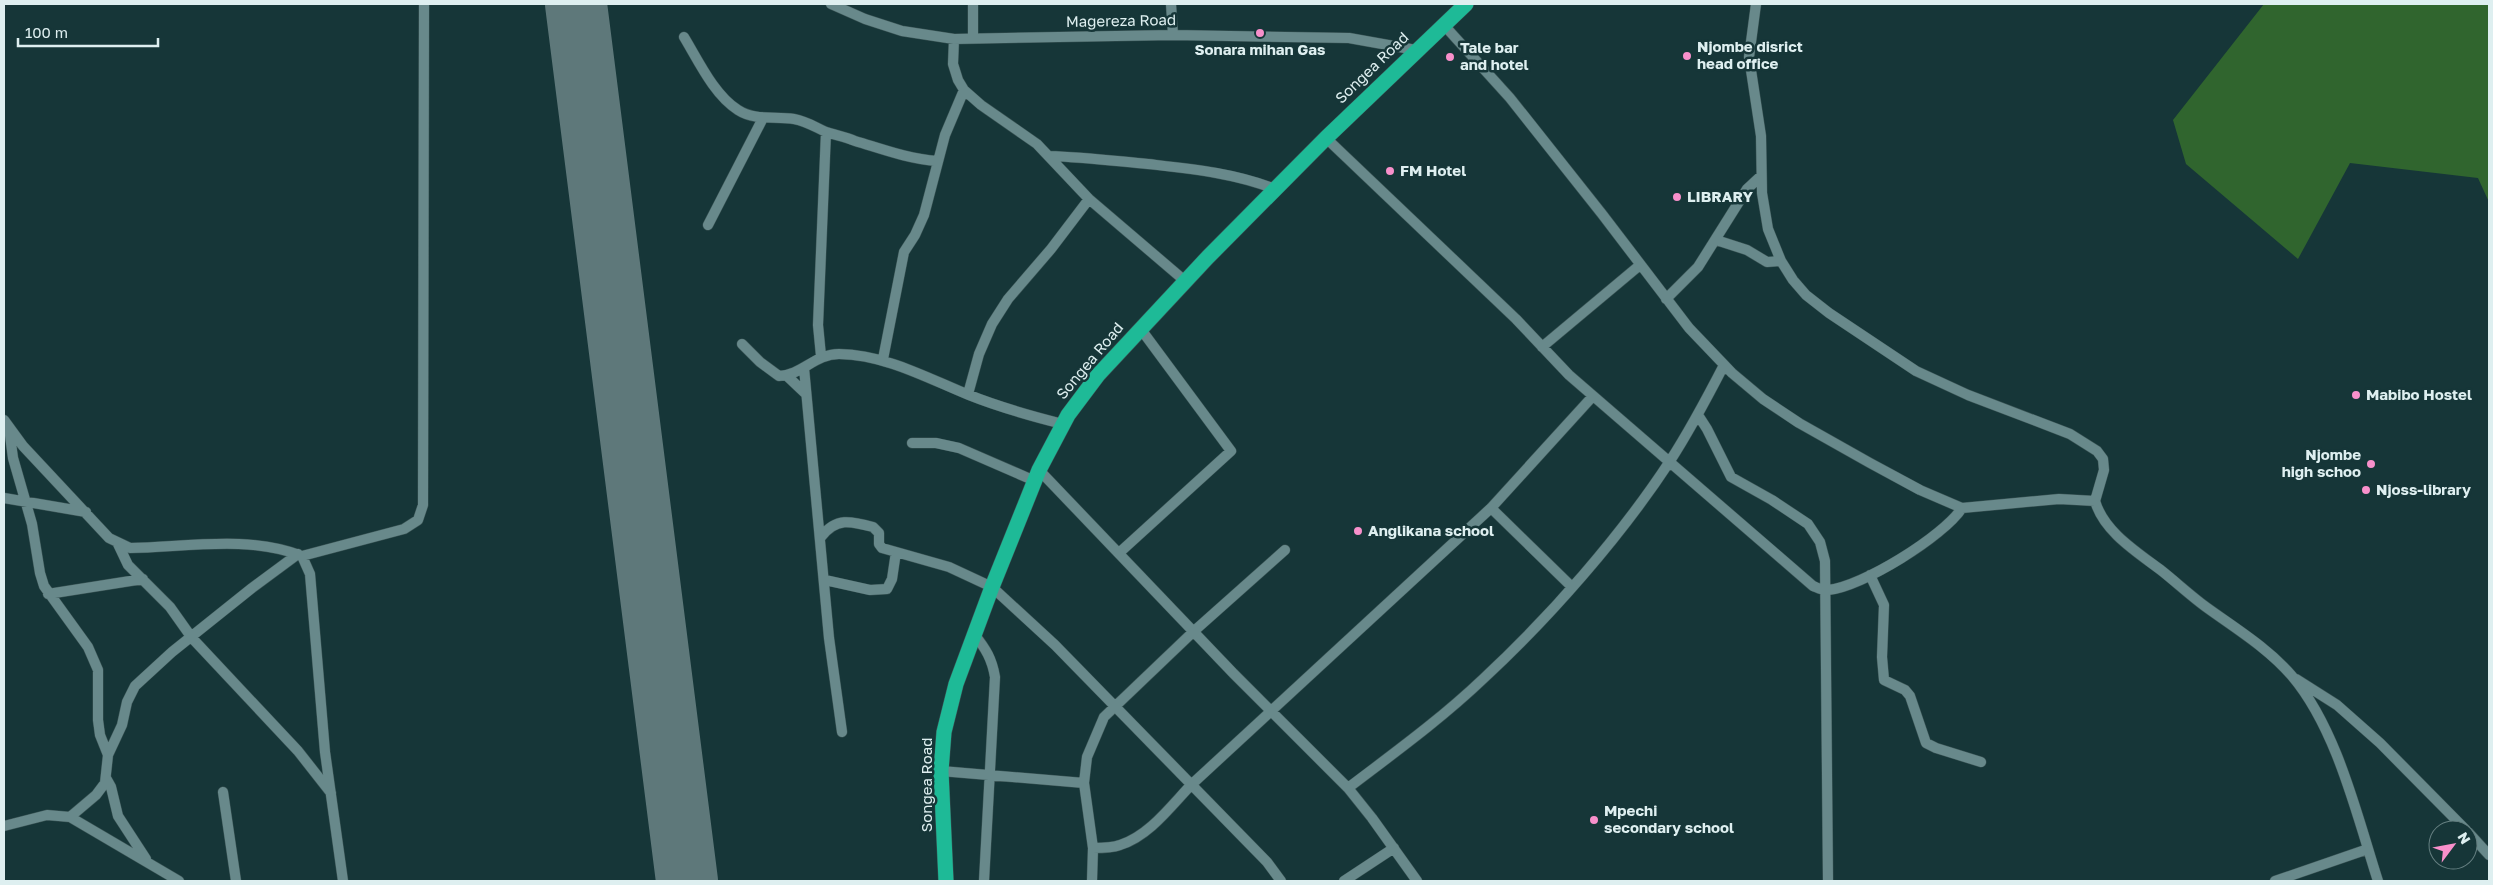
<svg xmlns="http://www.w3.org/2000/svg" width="2493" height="885" viewBox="0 0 2493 885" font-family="'Golos Text',sans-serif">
  <rect width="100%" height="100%" fill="#163638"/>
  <!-- green -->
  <path fill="#30652e" d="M2264,4H2489V202L2478,178L2350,163L2298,259L2186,164L2173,120Z"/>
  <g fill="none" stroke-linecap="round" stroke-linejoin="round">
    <!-- runway -->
    <path stroke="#5e787a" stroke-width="62" d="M576,4L687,881"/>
    <!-- minor casing -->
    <g stroke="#3a5455" stroke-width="11">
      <path id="minor" d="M831,4L865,19L902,31L954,39L1173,35L1349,38L1416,50
        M1171,4L1173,35
        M1756,4L1749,57L1761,136L1762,193L1768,229L1781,261L1793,280L1806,295L1829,313L1916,371L1968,395L2070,434L2097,451L2103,459L2104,470L2095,501C2104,532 2137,552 2162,571C2177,583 2191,596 2206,607C2235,628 2268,648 2292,676C2337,729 2357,816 2378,881
        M1443,24L1510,98L1602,214L1689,328L1732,373L1763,399L1799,423L1870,463L1920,490L1962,508L2059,499L2095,501
        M684,37C698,60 714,95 738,110C755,121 775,116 794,119C806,121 815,127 826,132C835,135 846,137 855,141C882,149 908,159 937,161
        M973,38V4
        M954,39L953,64L958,80L964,90L981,105L1037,144L1089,199L1185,281
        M1326,138L1516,319L1569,375L1813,586C1818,588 1823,591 1828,590C1862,587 1944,536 1962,508
        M1049,156C1083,157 1115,161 1148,164C1192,169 1234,173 1275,189
        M708,225L763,118
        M1716,240L1747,250L1767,262L1781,261
        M1666,299L1698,267L1747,189L1761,176
        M742,344L760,362L779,376C802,375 815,354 839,354C886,355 925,377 969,395C999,407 1031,416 1063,424
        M1542,347L1640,265
        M821,356L818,325L826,132
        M883,359L904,252L915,235L924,215L945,135L964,90
        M804,368L829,638L842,732
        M786,375L805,393
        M968,394L979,354L992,324L1008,299L1051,249L1089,199
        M1698,415L1707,429L1731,477L1772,500L1808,524L1820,542L1825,561L1828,881
        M4,420L23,446L109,538L130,548C186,547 249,535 302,556L310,574L325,752L343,881
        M9,428L13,458L32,524L40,573L44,586L88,647L98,670V720L100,735L108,755
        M912,443H936L959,448L1035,481
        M1039,470L1233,673L1348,788L1372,818L1417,881
        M4,498L86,512
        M1491,508L1572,587
        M821,537C836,517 851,521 873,527L879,533V544L882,548L949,567L992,587L1055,645L1267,862L1281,881
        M118,544L128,565L170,607L192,638L298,751L331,793
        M1119,553L1231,451L1140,328
        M302,556L404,529L418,520L423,505L424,4
        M1870,575L1884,605L1882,657L1884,680L1905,690L1910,696L1926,743L1936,748L1981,762
        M825,580L870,590L887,589L892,579L896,552
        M48,594L143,579
        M974,634C986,649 992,659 995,677L984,881
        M2296,679L2337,705L2380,743L2466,830
        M941,771L1084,783
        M106,778L111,787L118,816L146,859
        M1348,788C1394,753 1441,719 1483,679C1549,618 1621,536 1670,461C1690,430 1707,398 1724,365
        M223,792L236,881
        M70,817L96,795L105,783L108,755L122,725L127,702L135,686L172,652L252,588L298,554
        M4,826L47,815L70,817L179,881
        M2468,832L2489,855
        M1093,848C1102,848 1112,848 1120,845C1149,836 1171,806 1191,785L1491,508L1593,396
        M1092,881L1093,848L1084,783L1087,757L1104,717L1193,632L1285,550
        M1344,881L1394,848
        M2275,881L2368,849"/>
    </g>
    <!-- highway casing -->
    <g stroke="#3a5455" stroke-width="16">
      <path id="highway" d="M946,881L941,771L944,732L956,684L992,587L1039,470L1068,415L1098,375L1208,257L1326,138L1466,4"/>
    </g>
    <!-- minor -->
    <use href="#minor" stroke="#68898b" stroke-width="10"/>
    <!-- highway -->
    <use href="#highway" stroke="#1eba97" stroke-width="15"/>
  </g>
  <!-- markers -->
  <g fill="#f890cb" stroke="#163638" stroke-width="2">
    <circle cx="1260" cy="33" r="5"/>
    <circle cx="1687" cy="56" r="5"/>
    <circle cx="1450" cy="57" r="5"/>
    <circle cx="1390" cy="171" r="5"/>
    <circle cx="1677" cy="197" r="5"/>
    <circle cx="2356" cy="395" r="5"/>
    <circle cx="2371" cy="464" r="5"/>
    <circle cx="2366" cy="490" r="5"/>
    <circle cx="1358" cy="531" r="5"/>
    <circle cx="1594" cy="820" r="5"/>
  </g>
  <g text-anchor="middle" stroke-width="5" stroke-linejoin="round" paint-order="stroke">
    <!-- street labels -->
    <g font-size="15" fill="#deeff0" stroke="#163638">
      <text transform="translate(1121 21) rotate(-1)" y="5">Magereza Road</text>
      <text transform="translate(1372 68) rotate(-44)" y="5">Songea Road</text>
      <text transform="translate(1090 361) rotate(-50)" y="5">Songea Road</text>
      <text transform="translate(927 785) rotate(-90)" y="5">Songea Road</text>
    </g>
    <!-- poi labels -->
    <g font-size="15" font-weight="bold" fill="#deeff0" stroke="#163638" text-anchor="start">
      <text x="1697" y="52">Njombe disrict<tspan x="1697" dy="17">head office</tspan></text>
      <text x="1460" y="53">Tale bar<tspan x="1460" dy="17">and hotel</tspan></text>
      <text x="1260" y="55" text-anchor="middle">Sonara mihan Gas</text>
      <text x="1400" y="176">FM Hotel</text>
      <text x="1687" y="202">LIBRARY</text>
      <text x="2366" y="400">Mabibo Hostel</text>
      <text x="2361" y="460" text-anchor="end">Njombe<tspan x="2361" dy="17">high schoo</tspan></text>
      <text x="2376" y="495">Njoss-library</text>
      <text x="1368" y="536">Anglikana school</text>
      <text x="1604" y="816">Mpechi<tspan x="1604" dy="17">secondary school</tspan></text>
    </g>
  </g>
  <!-- border -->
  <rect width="2493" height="885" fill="none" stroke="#deeff0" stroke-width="10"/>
  <!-- north arrow -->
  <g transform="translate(2453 845) rotate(58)"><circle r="24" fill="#163638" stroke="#668082"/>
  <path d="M0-4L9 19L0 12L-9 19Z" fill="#f890cb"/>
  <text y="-8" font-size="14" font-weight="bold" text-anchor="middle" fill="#deeff0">N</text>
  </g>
  <!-- scale -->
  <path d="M18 38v8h140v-8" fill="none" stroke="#deeff0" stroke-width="2.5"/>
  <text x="25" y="38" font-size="15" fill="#deeff0" stroke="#163638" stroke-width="4" paint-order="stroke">100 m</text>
</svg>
